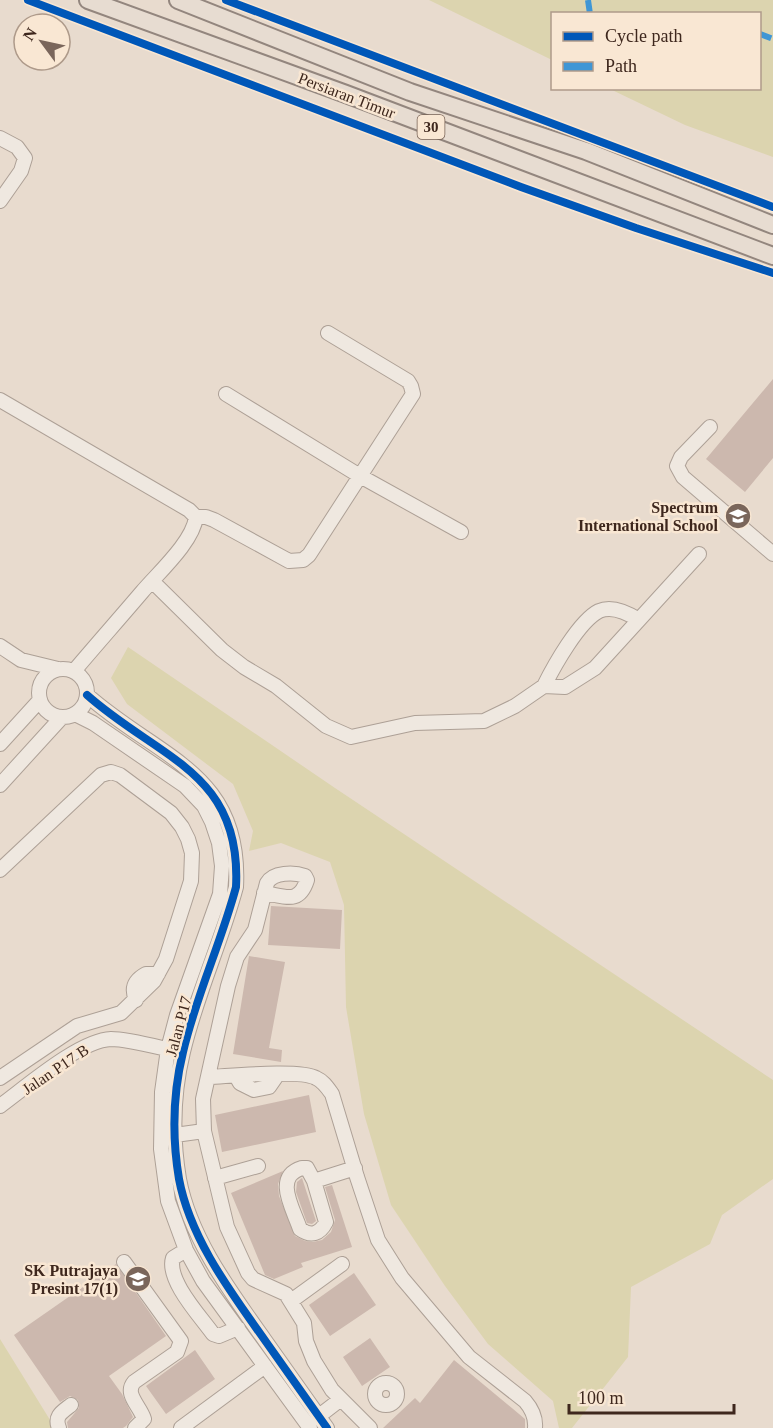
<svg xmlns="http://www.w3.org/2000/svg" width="773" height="1428" viewBox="0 0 773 1428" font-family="'Times New Roman',serif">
  <rect width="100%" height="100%" fill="#e8dbce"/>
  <!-- green -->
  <path fill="#dcd4af" d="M429,0H773V157L685,125L610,89L760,88V14H552V60Z
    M128,647L335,788L773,1080V1179L722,1215L710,1244L631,1287L628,1357L572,1428H559L553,1401L488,1344L445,1286L391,1205L364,1114L346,1007L344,905L330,862L281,843L249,851L253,831L233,784L127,704L111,678Z
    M0,1339L55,1428H0Z"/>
  <!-- building -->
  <path fill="#ccb8ae" d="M773,379V458L745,492L706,459Z
    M271,906L342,910L340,949L268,945Z
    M249,956L285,962L269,1048L282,1050L281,1062L233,1054Z
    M309,1095L316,1132L222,1152L215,1115Z
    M283,1171L278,1184L279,1196L295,1236L305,1241L313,1242L322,1240L331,1232L335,1220L325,1187L332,1185L352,1247L301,1263L303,1267L274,1279L265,1275L231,1193Z
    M302,1178L316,1221L312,1224L307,1223L296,1192L297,1182Z
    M116,1264L166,1336L109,1376L122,1394L133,1417L126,1426L123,1428H68L67,1422L79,1408L78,1400L70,1396L60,1402L14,1335Z
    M354,1273L376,1305L330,1336L309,1305Z
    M370,1338L390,1367L362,1386L343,1357Z
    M195,1350L215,1379L166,1414L146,1386Z
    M454,1360L525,1419V1428H383L415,1398L420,1403Z"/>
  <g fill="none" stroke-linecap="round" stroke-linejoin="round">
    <!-- minor casing -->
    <g stroke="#ada096" stroke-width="16">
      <path id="minor" d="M0,138L17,147L25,158L21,171L0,201
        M226,394L360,476L461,532
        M0,400L189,510L196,517C193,542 158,573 142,592C119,619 96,645 74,671
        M710,427L681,457L677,466L683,477L773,554
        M196,517H206L214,520L289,561L303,560L309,555L413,394L411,386L408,381L328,333
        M152,581L222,650L244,667L276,686L326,726L351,737L415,723L484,721L515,706L544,686L565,687L595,668L699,554
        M0,646L21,660L58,669
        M39 693a24 24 0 1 1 48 0a24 24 0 1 1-48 0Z
        M544,686C554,666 579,621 599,611C612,605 628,613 639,620
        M87,695C159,759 242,772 236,887C221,943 196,996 183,1052C173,1093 172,1137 179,1179C190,1238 230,1291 264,1339C285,1369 306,1398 327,1428
        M75,714L93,723L185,786L204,806L212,822L219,843L222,866L220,894L177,1015L168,1049L162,1092L161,1149L168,1201L186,1250L203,1281L310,1428
        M0,744L40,700
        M0,785L62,717
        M0,870L101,775L111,772L120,775L171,813L182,827L188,839L192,853L191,881L166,959L154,981L121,1013L77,1026L0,1078
        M264,893C285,896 299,905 307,880L305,876C294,872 273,872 267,883L255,930L237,957L228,986L203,1099L204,1131L227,1227L248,1273L253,1279L286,1294L304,1323L306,1341L314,1361L332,1390L370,1428
        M136,1000C131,988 135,980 146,974H158
        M236,1076L240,1083L254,1090L269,1087L278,1074
        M209,1077C231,1076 300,1069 316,1078C323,1081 327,1087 332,1094L357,1177L378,1240L402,1278L469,1357L525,1401C532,1409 536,1417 535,1428
        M0,1106C26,1087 80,1040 111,1039C128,1039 157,1047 175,1051
        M175,1135L204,1131
        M302,1168H307L314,1181L326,1222C320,1234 311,1237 300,1229C293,1208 273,1177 302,1168Z
        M215,1178L258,1166
        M314,1181L355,1168
        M186,1250L173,1258C166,1280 201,1317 213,1334L219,1336L238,1328
        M124,1262L181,1341L177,1352L134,1382C124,1394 140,1406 144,1419L135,1428
        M291,1301L342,1264
        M375 1394a11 11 0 1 1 22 0a11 11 0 1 1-22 0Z
        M319,1416L341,1399
        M59,1428C54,1416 62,1412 71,1405
        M181,1428L265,1366"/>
    </g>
    <!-- major casing -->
    <g stroke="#93867e" stroke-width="20">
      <path id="major" d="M88,0L346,94L773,256
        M178,0L410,92L586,151L773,225"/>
    </g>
    <!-- minor -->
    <use href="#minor" stroke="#efe8e0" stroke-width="14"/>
    <!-- major -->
    <use href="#major" stroke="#e7dcd1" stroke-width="16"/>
    <!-- quiet -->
    <path stroke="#3f96d5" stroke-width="6" stroke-dasharray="12 6" stroke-linecap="butt" d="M588,0L590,14
      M760,34L773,39"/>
    <!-- cycleway casing -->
    <g stroke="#f9e7d3" stroke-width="11">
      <path id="cycleway" d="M28,0L521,187L636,228L773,273
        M226,0L773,207
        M87,695C159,759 242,772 236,887C221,943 196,996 183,1052C173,1093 172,1137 179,1179C190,1238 230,1291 264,1339C285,1369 306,1398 327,1428"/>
    </g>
    <!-- cycleway -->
    <use href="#cycleway" stroke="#0057b8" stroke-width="8"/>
  </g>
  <!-- icons -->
  <defs>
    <g id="school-disc" transform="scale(1.35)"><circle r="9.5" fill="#7a665b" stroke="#f9e7d3"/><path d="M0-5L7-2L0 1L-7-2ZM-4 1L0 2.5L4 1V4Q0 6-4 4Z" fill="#fff"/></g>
  </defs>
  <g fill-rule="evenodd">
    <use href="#school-disc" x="738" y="516"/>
    <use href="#school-disc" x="138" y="1279"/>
  </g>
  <g text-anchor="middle" stroke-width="5" stroke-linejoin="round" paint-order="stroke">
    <!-- shield labels -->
    <rect fill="#f9e7d3" stroke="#766154" stroke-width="1.5" x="417.5" y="115" width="27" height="24" rx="4.5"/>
    <g font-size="15" font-weight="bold" fill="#3e271d">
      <text x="431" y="132">30</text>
    </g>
    <!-- street labels -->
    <g font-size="16" fill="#3e271d" stroke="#f9e7d3">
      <text transform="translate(347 95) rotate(21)" y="6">Persiaran Timur</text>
      <text transform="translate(178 1026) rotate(-75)" y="6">Jalan P17</text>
      <text transform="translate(55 1069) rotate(-34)" y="6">Jalan P17 B</text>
    </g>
    <!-- poi labels -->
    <g font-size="16" font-weight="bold" fill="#3e271d" stroke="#f9e7d3" text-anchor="end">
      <text x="718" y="513">Spectrum<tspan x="718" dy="18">International School</tspan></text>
      <text x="118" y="1276">SK Putrajaya<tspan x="118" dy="18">Presint 17(1)</tspan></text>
    </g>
  </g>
  <!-- legend -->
  <rect x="551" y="12" width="210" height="78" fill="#f9e7d3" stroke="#ae9a8a" stroke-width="1.5"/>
  <rect x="563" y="32" width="30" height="9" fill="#0057b8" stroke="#ae9a8a" stroke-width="1.5"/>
  <text x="605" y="42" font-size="18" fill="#3e271d">Cycle path</text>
  <rect x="563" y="62" width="30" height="9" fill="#3f96d5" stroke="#ae9a8a" stroke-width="1.5"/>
  <text x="605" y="72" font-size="18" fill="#3e271d">Path</text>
  <!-- north arrow -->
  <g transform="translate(42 42) rotate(303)"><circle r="28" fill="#f9e7d3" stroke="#ae9a8a" stroke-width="1.5"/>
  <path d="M0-4.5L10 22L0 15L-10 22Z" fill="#7a665b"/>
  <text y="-9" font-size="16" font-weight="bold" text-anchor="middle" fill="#3e271d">N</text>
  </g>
  <!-- scale -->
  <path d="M569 1404v9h165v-9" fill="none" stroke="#3e271d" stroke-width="3"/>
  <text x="578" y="1404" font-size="18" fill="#3e271d" stroke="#f9e7d3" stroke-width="4.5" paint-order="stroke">100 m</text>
</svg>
